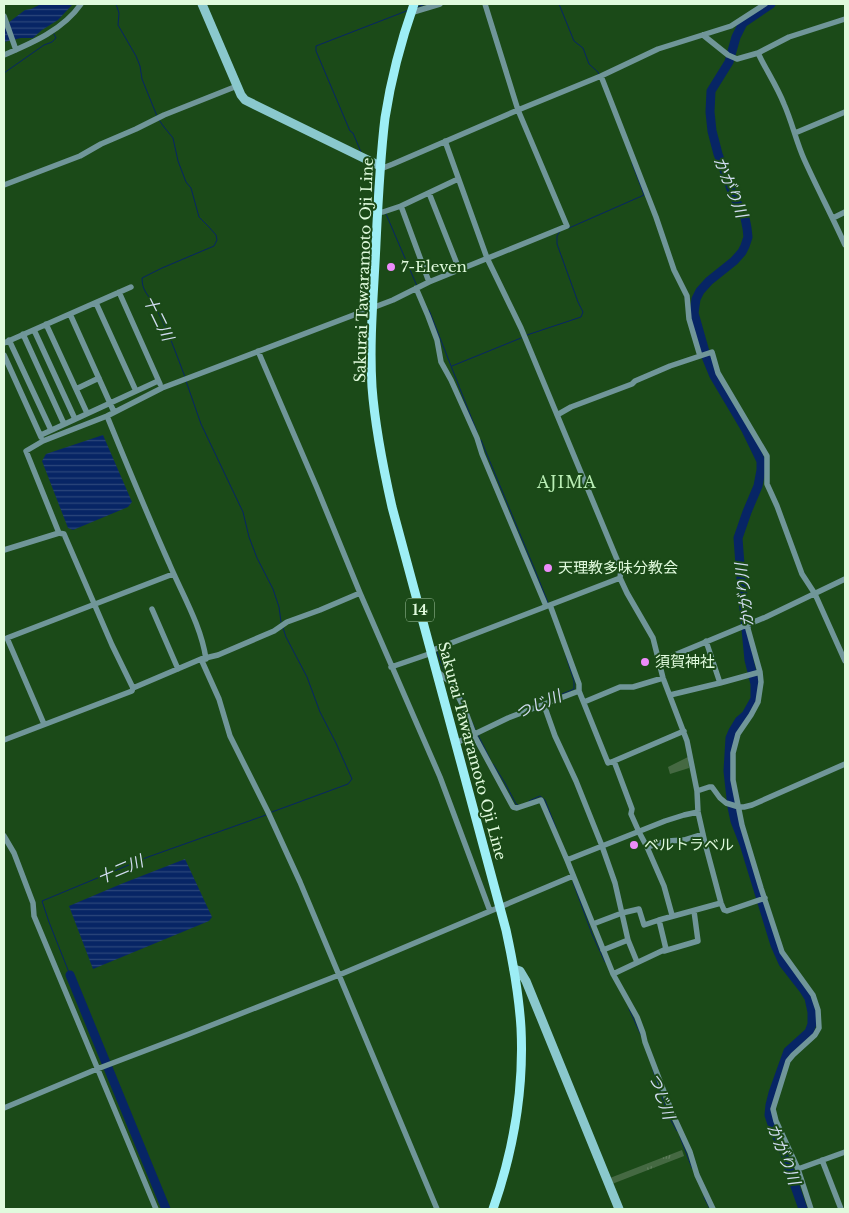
<svg xmlns="http://www.w3.org/2000/svg" width="849" height="1213" viewBox="0 0 849 1213" font-family="'Libre Baskerville','Noto Sans JP',serif">
  <defs>
    <pattern id="grass-tufts" width="24" height="20" patternUnits="userSpaceOnUse" patternTransform="scale(1.25)"><rect width="24" height="20" fill="#456942"/><path d="M3 7l-1-3M5 7V3M7 7l1-3M15 17l-1-3M17 17v-4M19 17l1-3" fill="none" stroke="#607f5d"/></pattern>
    <pattern id="water-rules" width="6" height="5" patternUnits="userSpaceOnUse" patternTransform="scale(1.25)"><rect width="6" height="5" fill="#072565"/><path d="M0 2.5h6" fill="none" stroke="#2b467b"/></pattern>
  </defs>
  <rect width="100%" height="100%" fill="#1b4a18"/>
  <!-- grass -->
  <path fill="url(#grass-tufts)" d="M682,1150L684,1156L612,1184L610,1178Z"/>
  <!-- park -->
  <path fill="#456942" d="M688,757L689,768L670,774L668,767Z"/>
  <!-- water -->
  <path fill="url(#water-rules)" d="M41,4H73L58,20L42,30L33,38H21L4,42V26L25,10L31,9Z
    M103,435L132,502L128,507L73,530L68,528L42,461L46,454Z
    M185,859L212,917L209,921L93,969L69,906L121,884Z"/>
  <g fill="none" stroke-linecap="round" stroke-linejoin="round">
    <!-- stream -->
    <path stroke="#072565" stroke-width="1" d="M116,4L119,13L118,25L136,56L140,66L142,79L157,116
      M559,4L574,41L583,48L589,64L598,72L599,75
      M417,7L426,4
      M4,73L44,45L52,42L56,38L54,34
      M159,120L164,127L173,138L178,161L186,182L191,188L199,217L209,227L216,235L217,240L214,246L162,268L142,278C142,292 149,295 155,306C167,328 176,353 185,377
      M361,152L353,133L350,131L316,51V46L409,10
      M365,162L366,165L364,169L375,193
      M386,214L417,286
      M569,228L644,195L632,163
      M429,310L477,432
      M527,335L581,317L583,312L578,302L557,244V236L560,231
      M452,366L521,338
      M186,381L201,424L243,512L249,537L257,558L273,589L279,607L281,622
      M481,440L537,575L548,603
      M437,652L444,671L456,685L467,709
      M550,699L574,689V681L566,656
      M472,722L476,732
      M478,735L490,759
      M493,764L505,783L516,804L518,805
      M529,801L540,796L545,800L556,828
      M272,812L348,784L352,779L336,743L320,712L307,677L286,637L283,628
      M573,882L592,934L605,962
      M70,975L49,922L42,901L148,857L266,815
      M629,1009L641,1035
      M653,1070L668,1115L677,1131
      M680,1137L692,1168
      M704,1197L710,1209"/>
    <!-- river -->
    <path stroke="#072565" stroke-width="9" d="M771,4L743,23L736,37L729,62L711,91L710,112L712,131L718,154L734,197L745,218L747,228L748,237L745,246L742,252L734,261L709,281L700,291L696,299L694,313L707,359L714,376L746,430L761,461V470L758,486L747,512L738,538L741,578L749,660L755,684V699L746,715L739,721L733,731L730,738L728,771L732,807L735,821L744,844L775,945L783,963L804,990L809,998L812,1012V1024L809,1032L788,1051L773,1093L770,1105L769,1115L774,1130L787,1158L789,1169L803,1209
      M70,975L166,1209"/>
    <!-- street -->
    <path stroke="#709699" stroke-width="5.5" d="M410,13L440,4
      M4,16L16,50
      M703,35L728,55L737,59L758,53L789,37L845,19
      M758,53C766,70 777,86 784,104C792,122 796,141 804,159C817,188 832,216 845,245
      M4,55C32,43 63,30 81,4
      M601,76L656,217L674,270L687,296L689,319L700,356
      M795,133L845,112
      M445,141L487,258L521,328L621,569L620,578L627,593L653,638L663,678L687,741L697,791L698,812L705,843L721,903L724,910L727,911L765,898
      M380,166L383,168L393,164L518,110L601,76L658,49L731,26L765,4
      M4,185L80,156L101,144L136,129L164,115L237,86
      M429,193L459,269
      M378,212H383L401,206
      M833,218L845,212
      M429,282L401,206L458,179
      M416,288L428,316L437,340L441,362L451,380L477,438L482,454L546,606
      M119,292L160,384
      M96,303L136,391
      M70,314L114,412
      M46,324L87,413
      M34,330L75,419
      M23,334L64,424
      M9,340L51,430
      M4,343L131,287
      M258,351L317,488L360,593L440,777L490,911
      M4,355L41,437
      M76,389L99,378
      M557,415L571,407L632,384L635,381L670,366L712,352L718,373L767,456V484L777,506L802,574L815,594L845,661
      M107,416C127,465 147,514 169,563C182,594 201,625 206,659
      M41,435L158,381
      M4,550L59,533
      M550,605L579,684V691L608,763L614,761L632,809L631,814L639,832L647,847L664,886L672,915
      M152,609L178,669
      M748,624V629L760,672L761,682L758,702L751,715L738,734L733,753V780L742,825L761,888L782,952L813,995L818,1010L819,1028L815,1035L793,1055L788,1061L773,1109L776,1121L798,1169L811,1209
      M201,659L219,699L230,736L268,812L300,882L437,1209
      M660,661L766,617L845,579
      M391,667L429,654L433,650L620,578
      M437,671L452,684L465,710L475,737L513,807L517,808L541,800L567,860L613,974L637,1017L643,1033L645,1042L673,1115L690,1152L697,1175L713,1209
      M720,683L760,672
      M133,688L112,645L64,534L59,533L26,451L43,441L107,416L162,388L393,300L429,282L567,226L518,110L485,4
      M670,695L720,683L706,641
      M584,702L620,687H633L663,678
      M544,705L555,736L576,781L602,846L615,883L628,940L637,962
      M44,724L7,638L173,574
      M4,740L132,691L133,688L201,659L218,655L274,631L287,622L320,610L360,593
      M456,743L508,718L579,691
      M614,761L684,731
      M697,791L709,787H712L720,798L726,803L739,807H744L752,805L845,764
      M4,836L14,853L33,903L34,916L156,1209
      M647,847L667,841L684,840L703,834
      M567,860L665,821L684,815L698,812
      M593,924L622,913L639,909L644,925L659,920
      M603,950L628,940
      M664,951L698,941L694,911
      M613,974L666,949L659,920L721,903
      M4,1108L97,1069L189,1034L339,975L573,876
      M822,1160L841,1209
      M798,1169L845,1152"/>
    <!-- secondary -->
    <path stroke="#8ac8cd" stroke-width="9" d="M202,4L241,95L245,100L380,166
      M514,969L520,971L526,981L619,1209"/>
    <!-- primary -->
    <path stroke="#9deef5" stroke-width="9" d="M414,4C401,41 391,79 385,118C380,159 378,201 376,243C374,290 369,339 372,387C375,427 383,467 392,507L506,930C513,962 519,995 521,1028C524,1089 513,1152 493,1209"/>
  </g>
  <!-- markers -->
  <g fill="#ed8cfa" stroke="#1b4a18" stroke-width="2">
    <circle cx="391" cy="267" r="5"/>
    <circle cx="548" cy="568" r="5"/>
    <circle cx="645" cy="662" r="5"/>
    <circle cx="634" cy="845" r="5"/>
  </g>
  <g text-anchor="middle" stroke-width="4" stroke-linejoin="round" paint-order="stroke">
    <!-- shield labels -->
    <rect fill="#1b4a18" stroke="#a5c5a2" stroke-width="1" x="406" y="598.5" width="28" height="23" rx="4"/>
    <g font-size="14" font-weight="bold" fill="#e0fadd">
      <text x="420" y="615">14</text>
    </g>
    <!-- poi labels -->
    <g font-size="15" fill="#e0fadd" stroke="#1b4a18" text-anchor="start">
      <text x="401" y="272">7-Eleven</text>
      <text x="558" y="573">天理教多味分教会</text>
      <text x="655" y="667">須賀神社</text>
      <text x="644" y="850">ベルトラベル</text>
    </g>
    <!-- street labels -->
    <g font-size="15" fill="#e0fadd" stroke="#1b4a18">
      <text transform="translate(364 270) rotate(-88)" y="5">Sakurai Tawaramoto Oji Line</text>
      <text transform="translate(472 751) rotate(75)" y="5">Sakurai Tawaramoto Oji Line</text>
    </g>
    <!-- water labels -->
    <g font-size="16" font-style="italic" fill="#d1dcf0" stroke="#1b4a18">
      <text transform="translate(731 187) rotate(68)" y="6">かがり川</text>
      <text transform="translate(159 318) rotate(64)" y="6">十二川</text>
      <text transform="translate(744 595) rotate(-96)" y="6">かがり川</text>
      <text transform="translate(538 704) rotate(-23)" y="6">つじ川</text>
      <text transform="translate(120 869) rotate(-23)" y="6">十二川</text>
      <text transform="translate(662 1096) rotate(70)" y="6">つじ川</text>
      <text transform="translate(784 1154) rotate(69)" y="6">かがり川</text>
    </g>
    <!-- neighbourhood labels -->
    <g font-size="16" letter-spacing="1" fill="#bbefb6" stroke="#1b4a18">
      <text x="567" y="488">AJIMA</text>
    </g>
  </g>
  <!-- border -->
  <rect width="849" height="1213" fill="none" stroke="#e0fadd" stroke-width="10"/>
</svg>
